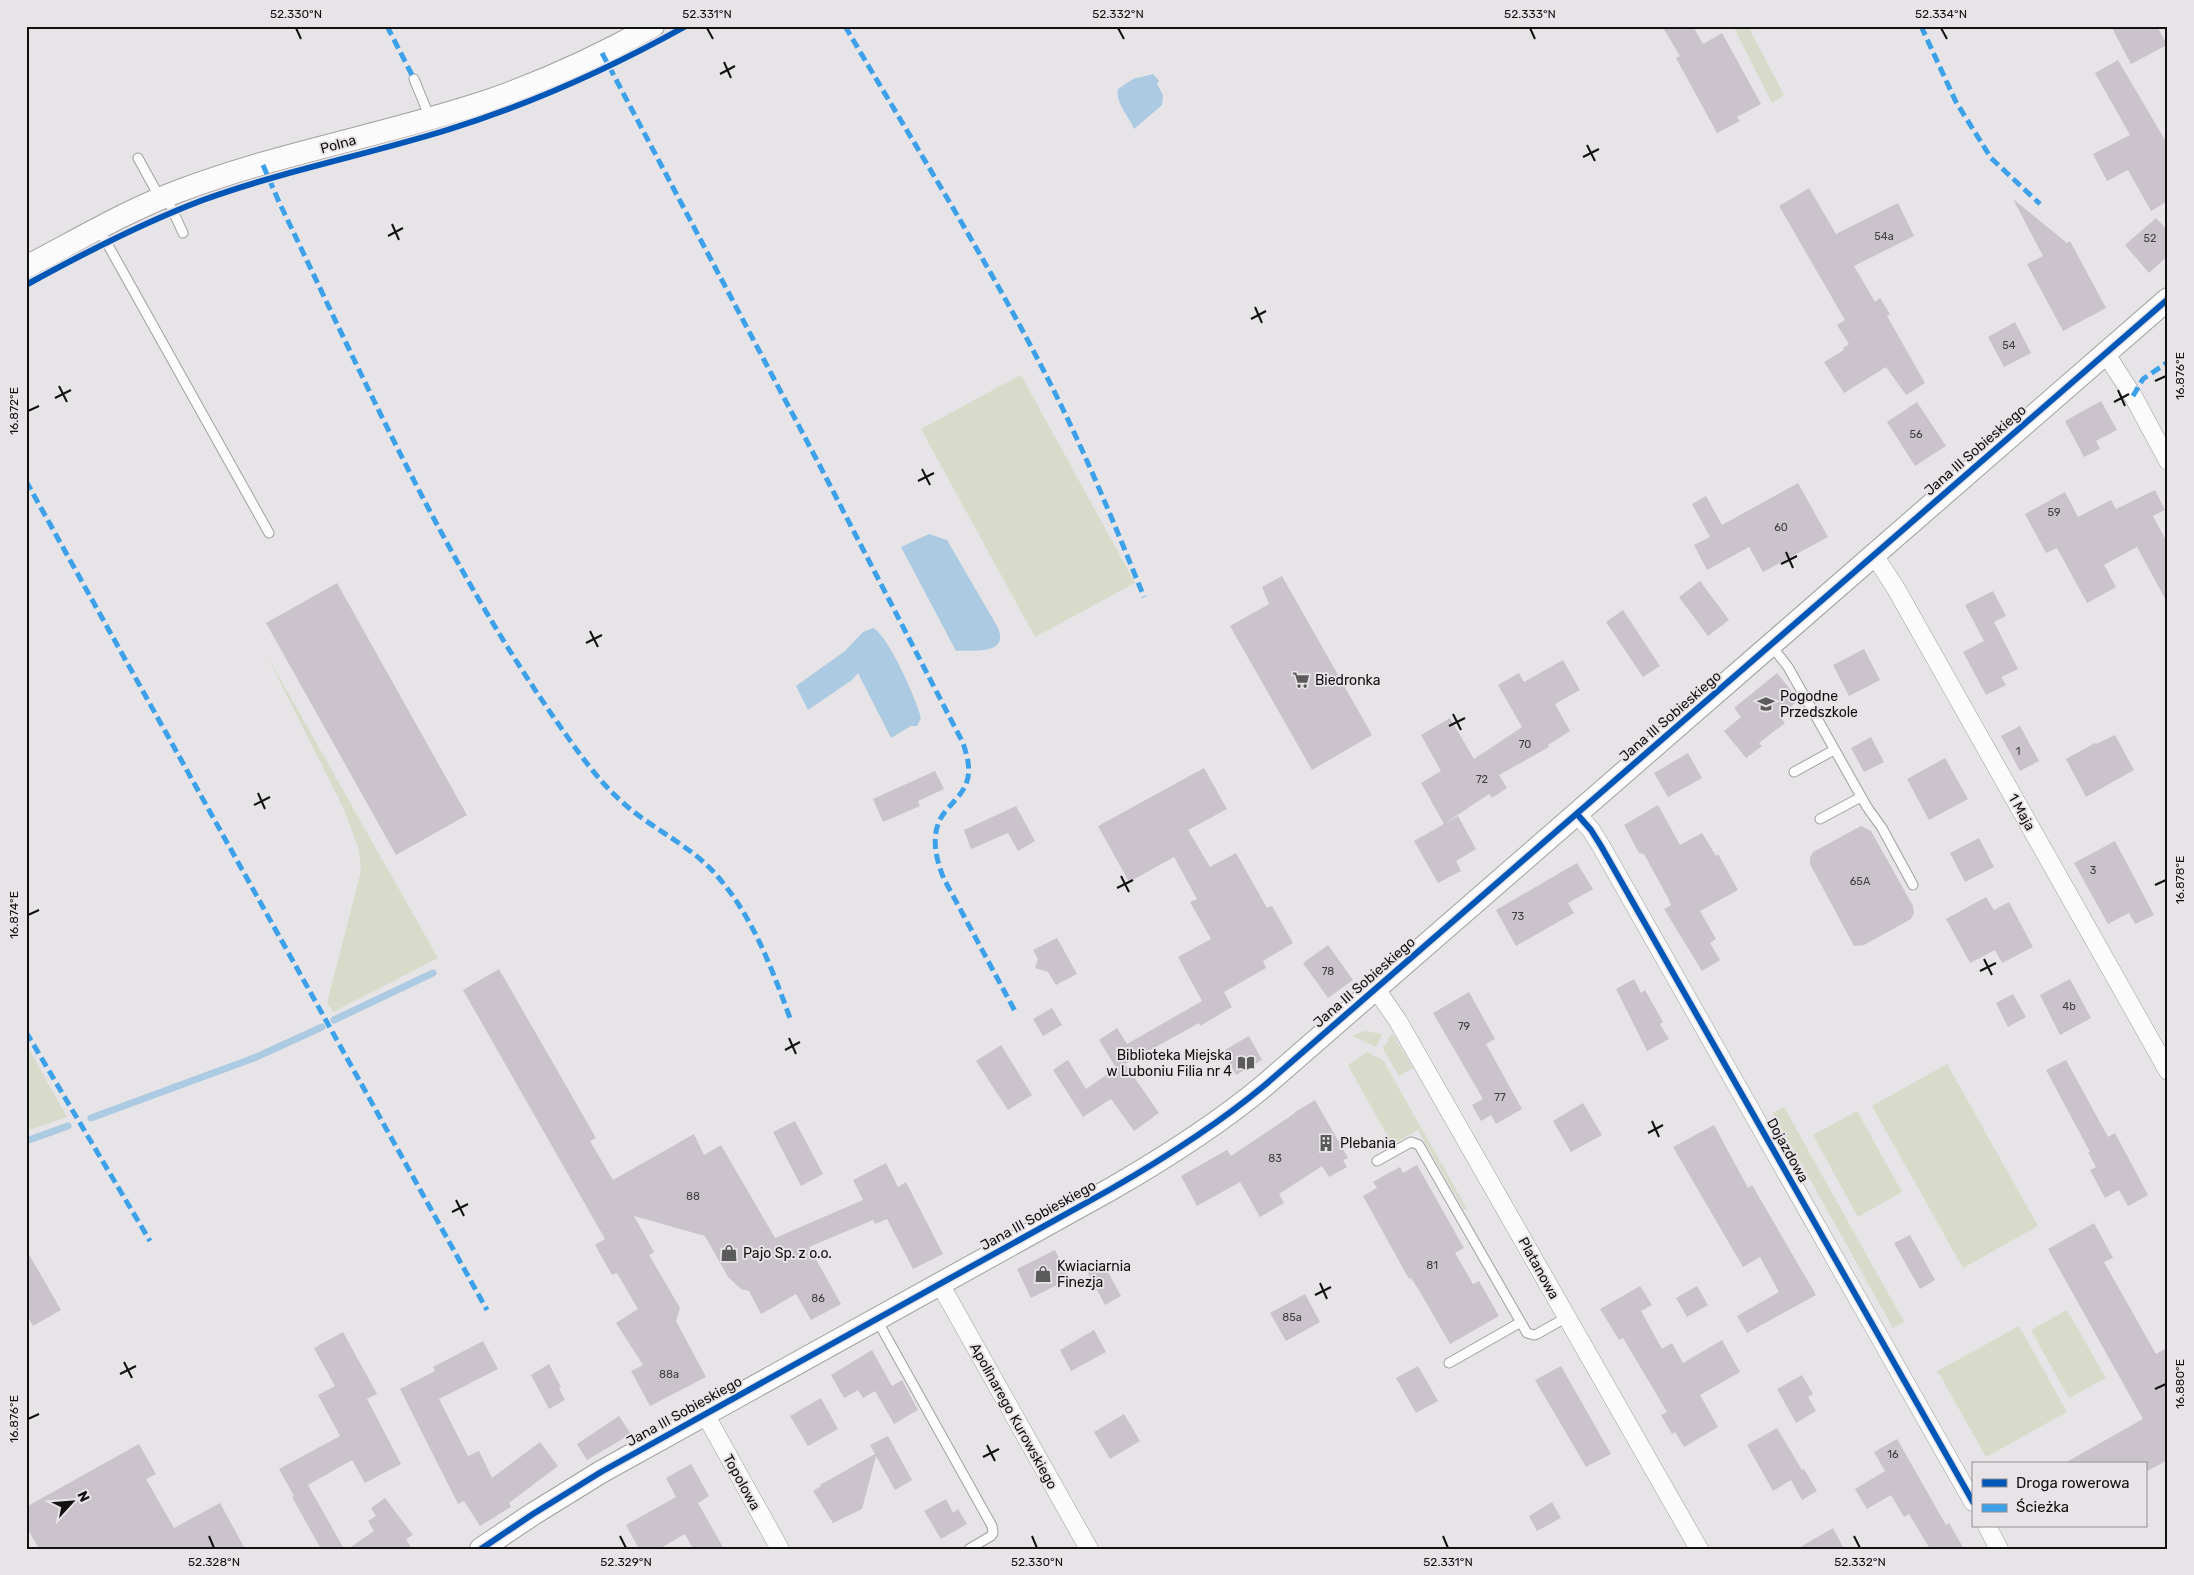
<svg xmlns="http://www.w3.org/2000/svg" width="2194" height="1575" viewBox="0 0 2194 1575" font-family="Rubik,sans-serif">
  <rect width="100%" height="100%" fill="#e6e4e6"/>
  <!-- green -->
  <path fill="#d8dbc9" d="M1733,26H1748L1784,95L1772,103Z
    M1021,375L1135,583L1035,637L921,429Z
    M266,654L438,958L333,1012L327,1003L361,871L359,850L343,807Z
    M1365,1031L1382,1034L1376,1047L1352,1036Z
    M1392,1033L1413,1068L1399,1076L1383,1049Z
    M26,1044L67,1117L26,1131Z
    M1367,1052L1383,1060L1467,1209L1464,1210L1418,1130L1397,1142L1389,1139L1348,1065Z
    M1947,1064L2038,1226L1963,1268L1872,1106Z
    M1784,1107L1904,1322L1893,1328L1773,1113Z
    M1857,1111L1902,1192L1858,1217L1813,1135Z
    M2067,1310L2106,1378L2069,1398L2031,1330Z
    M2019,1326L2067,1412L1986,1457L1940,1375L1936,1372Z"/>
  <!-- water -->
  <path fill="#accae1" d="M1153,74L1159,81L1157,84L1163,95L1162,105L1134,129C1129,116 1115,103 1118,89L1133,79Z
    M929,534L947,540L997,626C1011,655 975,650 956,651L901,547Z
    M873,628C888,635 917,700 921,718L917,726H911L891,738L858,673L852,680L808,710L796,686L845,651L863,632Z"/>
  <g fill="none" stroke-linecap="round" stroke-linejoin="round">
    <!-- stream -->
    <path stroke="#accae1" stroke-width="7" d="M334,1020L433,973
      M91,1118L254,1058L322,1027
      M26,1141L68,1126"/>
  </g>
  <!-- building -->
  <path fill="#cac3cc" d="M1662,26H1693L1703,44L1722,33L1761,104L1737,117L1740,121L1717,133L1676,58L1680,56Z
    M2111,26H2157L2167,45L2131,64Z
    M2118,60L2168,145V201L2151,211L2128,170L2107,181L2093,154L2130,135L2095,73Z
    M1809,188L1836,234L1898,203L1914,236L1854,266L1875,302L1880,298L1890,314L1887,316L1925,383L1906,395L1886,367L1844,393L1824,362L1844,350L1843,348L1849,344L1837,325L1845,320L1779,206Z
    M2013,199L2067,243L2070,241L2106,308L2063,331L2027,264L2043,256Z
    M2156,218L2168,231V256L2149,273L2125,245Z
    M2015,322L2031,353L2004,367L1988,337Z
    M2101,401L2117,430L2096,441L2100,449L2084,457L2065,421Z
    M1917,402L1946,446L1915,466L1887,422Z
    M1798,483L1828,537L1763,572L1749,547L1707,570L1694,545L1710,537L1692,504L1706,496L1722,525Z
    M2155,490L2165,510L2153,516L2168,544V604L2137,547L2104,565L2116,587L2087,603L2057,548L2046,553L2025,514L2065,492L2078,517L2111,500L2116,509Z
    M1282,576L1372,735L1312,770L1230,626L1269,604L1262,587Z
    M1700,581L1729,620L1708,636L1679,597Z
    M337,583L467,815L396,855L266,623Z
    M1993,591L2006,616L1994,622L2018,669L2001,677L2006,685L1986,695L1963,652L1984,641L1965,605Z
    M1623,610L1660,666L1643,677L1606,622Z
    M1864,649L1880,680L1849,696L1833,665Z
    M1563,660L1580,690L1555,704L1570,731L1548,745L1549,747L1499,775L1507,788L1492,798L1489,794L1444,824L1421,783L1441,771L1421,735L1450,718L1474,759L1522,727L1498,685L1519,673L1524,682Z
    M1777,673L1799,700L1779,716L1785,723L1759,743L1762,746L1746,758L1724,731L1741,717L1734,708Z
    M2020,726L2039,761L2020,771L2001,736Z
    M2115,735L2134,770L2086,797L2066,759L2095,743L2096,744Z
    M1871,737L1884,762L1864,772L1851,748Z
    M1688,753L1702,778L1668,797L1654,773Z
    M1945,758L1968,799L1929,820L1907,779Z
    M1204,768L1227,809L1188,830L1210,867L1236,853L1267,908L1272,906L1293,943L1263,961L1266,968L1224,992L1232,1007L1200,1026L1199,1023L1125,1064L1159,1113L1134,1131L1111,1099L1083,1117L1053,1070L1068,1060L1086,1089L1116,1068L1099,1040L1117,1028L1127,1044L1202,1001L1178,957L1211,939L1190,902L1197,899L1174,857L1129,882L1098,826Z
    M935,771L944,789L918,801L920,806L883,822L873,799Z
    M1658,805L1680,845L1702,833L1716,856L1718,854L1738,890L1700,911L1716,939L1710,943L1720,960L1702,971L1664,909L1671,905L1668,898L1644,854L1639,853L1624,825Z
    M1016,806L1035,841L1018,851L1008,833L971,849L964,830Z
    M1458,816L1476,849L1456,861L1461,871L1438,883L1414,841Z
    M1861,826L1871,831L1913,906L1914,913L1911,919L1864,945L1854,946L1810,864V858L1813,852Z
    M1979,838L1994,867L1965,882L1950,853Z
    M2115,841L2154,915L2135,924L2129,913L2108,924L2074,863Z
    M1577,863L1593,889L1568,903L1574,913L1516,946L1496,910Z
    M1986,897L1994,910L2009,902L2033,947L2002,963L1995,950L1970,963L1946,919Z
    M1057,938L1077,974L1056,985L1048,972L1035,968L1038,959L1033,950Z
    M1328,945L1353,980L1328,998L1303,963Z
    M499,969L596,1138L590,1141L613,1180L694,1134L704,1155L721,1145L775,1238L863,1200L853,1180L886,1163L898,1187L906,1182L943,1254L913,1269L887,1219L875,1224L873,1220L809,1247L841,1304L811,1320L796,1294L761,1314L749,1291L741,1289L728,1277L705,1236L634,1216L654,1252L649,1255L680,1308L676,1321L706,1377L650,1406L631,1371L643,1365L616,1323L638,1309L617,1273L612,1275L595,1245L605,1239L463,990Z
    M1634,979L1641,993L1645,990L1663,1022L1660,1024L1669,1039L1647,1051L1616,989Z
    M2070,979L2091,1018L2060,1035L2040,995Z
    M1469,992L1495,1039L1486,1044L1522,1109L1496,1124L1491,1115L1481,1121L1472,1105L1483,1099L1433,1013Z
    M2013,994L2026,1017L2008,1027L1996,1003Z
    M1052,1008L1062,1025L1043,1036L1033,1019Z
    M1249,1036L1262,1060L1236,1075L1223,1051Z
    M1001,1045L1032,1095L1008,1110L976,1061Z
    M2066,1060L2108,1137L2115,1133L2148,1195L2128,1206L2119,1190L2105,1198L2090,1170L2096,1167L2088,1152H2090L2046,1070Z
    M1315,1100L1348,1158L1343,1160L1347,1167L1329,1177L1322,1166L1279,1194L1284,1203L1260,1217L1240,1182L1197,1206L1181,1176L1227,1150L1231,1156L1295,1113V1112Z
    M1583,1103L1602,1135L1571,1152L1553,1121Z
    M795,1121L823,1174L801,1186L773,1132Z
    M1714,1125L1748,1188L1752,1185L1816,1295L1747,1333L1737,1316L1779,1292L1760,1257L1743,1267L1673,1147Z
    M1417,1165L1464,1248L1455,1253L1473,1284L1479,1281L1499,1316L1450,1344L1420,1292L1411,1278L1409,1279L1363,1196L1377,1188L1373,1182L1385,1175L1400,1167L1403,1173Z
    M2094,1223L2113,1258L2104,1262L2156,1354L2168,1347V1460L2145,1472V1464H2063L2143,1419L2048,1249Z
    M1910,1235L1935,1280L1920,1289L1894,1243Z
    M26,1249L61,1310L33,1326L26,1313Z
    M1055,1250L1069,1279L1031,1298L1017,1269Z
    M1103,1263L1121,1296L1105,1305L1087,1271Z
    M1640,1286L1652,1305L1641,1311L1662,1349L1672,1343L1683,1363L1722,1340L1740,1372L1700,1395L1718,1427L1684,1447L1675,1432L1672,1434L1661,1415L1667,1412L1623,1338L1619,1340L1600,1309Z
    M1697,1286L1708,1305L1687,1317L1676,1298Z
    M1305,1294L1320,1322L1286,1341L1270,1313Z
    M1094,1330L1106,1352L1071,1371L1060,1350Z
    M343,1332L377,1394L367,1399L401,1464L365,1483L352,1460L308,1485L344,1549H321L292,1497L294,1496L279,1469L340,1436L318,1395L335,1386L314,1348Z
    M483,1341L498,1369L439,1399L468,1456L479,1451L492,1478L540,1442L558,1466L509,1503L511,1507L480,1526L464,1501L458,1504L400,1389L435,1371L433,1367Z
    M872,1350L892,1386L902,1380L918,1410L894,1424L875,1391L863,1398L858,1390L844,1398L831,1375Z
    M549,1364L561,1387L559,1388L565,1400L549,1409L531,1375Z
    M1418,1366L1438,1401L1416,1413L1396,1378Z
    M1561,1366L1611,1454L1586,1467L1535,1380Z
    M1802,1375L1813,1394L1808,1397L1816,1411L1796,1423L1777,1389Z
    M821,1398L838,1429L808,1446L790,1416Z
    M1124,1414L1140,1441L1110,1459L1094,1432Z
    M619,1416L631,1434L587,1460L577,1444Z
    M1777,1428L1802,1470L1804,1469L1817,1491L1802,1500L1791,1480L1773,1491L1747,1445Z
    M888,1436L912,1480L895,1490L876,1456L862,1509L833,1523L813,1491L821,1486L820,1485L875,1454L870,1445Z
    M1897,1439L1946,1525L1949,1523L1964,1549H1930L1909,1514L1904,1517L1891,1495L1867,1509L1855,1489L1885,1471L1874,1452Z
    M139,1444L156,1474L146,1479L174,1528L220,1503L245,1549H39L26,1526V1507Z
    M691,1464L709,1496L698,1503L724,1549H693L685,1534L659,1549H639L626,1525L676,1497L666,1478Z
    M385,1498L413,1535L406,1539L412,1549H348L374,1531L368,1521L376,1516L371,1508Z
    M946,1499L953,1513L958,1509L967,1524L941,1539L924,1511Z
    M1552,1502L1561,1518L1537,1531L1529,1516Z
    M1833,1528L1844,1549H1797Z"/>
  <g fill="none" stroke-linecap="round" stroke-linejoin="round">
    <!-- service casing -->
    <g stroke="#a19fa1" stroke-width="11">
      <path id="service" d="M414,79L430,118
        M138,158L160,198
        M166,196L183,233
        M99,229L269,533
        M1771,645L1788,667L1867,807L1882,828L1913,885
        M1794,772L1834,750
        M1820,819L1861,797
        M1377,1161L1411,1142L1419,1145L1527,1333L1534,1335L1537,1334L1567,1317
        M877,1320L992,1526L993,1533L991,1536L969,1549
        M1449,1363L1521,1322"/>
    </g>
    <!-- minor casing -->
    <g stroke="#a19fa1" stroke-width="19">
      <path id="minor" d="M2106,354L2133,396L2168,461
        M1874,555L1895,587L2168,1071
        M1577,814L1591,830L1601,846L1973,1502
        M1376,989L1398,1021L1699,1549
        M940,1284L1089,1549
        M705,1414L780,1549
        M1987,1526L1999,1549"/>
    </g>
    <!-- tertiary casing -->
    <g stroke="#a19fa1" stroke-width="24">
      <path id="tertiary" d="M26,267C76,241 126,211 179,191C279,153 386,135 488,101C545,81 600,56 653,26
        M481,1549L533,1514L601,1472L1111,1189C1165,1158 1217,1125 1265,1085L2168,299"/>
    </g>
    <!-- service -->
    <use href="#service" stroke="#fbfbfb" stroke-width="9"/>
    <!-- minor -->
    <use href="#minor" stroke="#fbfbfb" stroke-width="18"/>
    <!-- tertiary -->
    <use href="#tertiary" stroke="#fbfbfb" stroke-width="22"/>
    <!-- quiet -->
    <path stroke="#3da1ea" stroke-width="5" stroke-dasharray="10 5" stroke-linecap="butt" d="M387,26L414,79
      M845,26C916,148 992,267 1055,393C1088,459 1116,528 1144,597
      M1921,26L1956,102L1991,158L2040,204
      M602,53L820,466L963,743C967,755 971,769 967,781C963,795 950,804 942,816C930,835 936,860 944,879L1016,1013
      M263,165L279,202C364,379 444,561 557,722C578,752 600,784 629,808C658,832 694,848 718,877C753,917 773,971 791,1021
      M2133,396L2143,379L2168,362
      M26,481L487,1310
      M26,1032L150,1241"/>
    <!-- cycleway casing -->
    <g stroke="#e7e3e7" stroke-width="9">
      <path id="cycleway" d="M26,285C84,253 142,223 203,200C283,171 366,155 447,130C531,104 609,69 686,26
        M1577,814L1591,830L1601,846L1973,1502
        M481,1549L533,1514L601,1472L1111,1189C1165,1158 1217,1125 1265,1085L2168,299"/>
    </g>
    <!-- cycleway -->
    <use href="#cycleway" stroke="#0057b8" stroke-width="6"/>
  </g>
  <!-- ticks -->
  <path fill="none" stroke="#121112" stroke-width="2" d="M296,28L301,39M707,28L713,39M1118,28L1124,39M1530,28L1535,39M1941,28L1947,39M724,62L731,78M720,74L735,66M1587,145L1595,161M1583,157L1599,149M392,224L399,240M388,236L403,228M1255,307L1262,323M1251,319L1266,311M2155,381L2166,376M59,386L67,402M2118,390L2125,406M55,398L71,390M2114,402L2129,394M28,411L39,406M922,469L930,485M918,481L934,473M1786,552L1793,568M1781,564L1797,556M590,631L598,647M586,643L602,635M1453,714L1461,730M1449,726L1465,718M258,793L265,809M254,805L270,797M1121,876L1129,892M2155,885L2166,880M1117,888L1133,880M28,915L39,910M1984,959L1992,975M1980,971L1996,963M789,1038L796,1054M785,1050L800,1042M1652,1121L1659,1137M1648,1133L1663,1125M456,1200L464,1216M452,1212L468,1204M1320,1283L1327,1299M1315,1295L1331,1287M124,1362L132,1378M120,1374L136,1366M2155,1389L2166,1384M28,1419L39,1414M987,1445L995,1461M983,1457L999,1449M209,1536L214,1548M620,1536L626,1548M1032,1536L1037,1548M1443,1536L1448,1548M1854,1536L1860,1548"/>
  <!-- icons -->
  <defs>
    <g id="supermarket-bare" transform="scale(1.35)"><path d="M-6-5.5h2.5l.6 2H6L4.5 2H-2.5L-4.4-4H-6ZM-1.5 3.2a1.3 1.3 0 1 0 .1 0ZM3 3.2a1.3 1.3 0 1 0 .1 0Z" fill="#5c5b5c" stroke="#e7e3e7" stroke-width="2.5" paint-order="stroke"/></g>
    <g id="school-bare" transform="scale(1.35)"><path d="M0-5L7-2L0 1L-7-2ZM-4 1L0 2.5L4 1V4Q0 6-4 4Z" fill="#5c5b5c" stroke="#e7e3e7" stroke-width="2.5" paint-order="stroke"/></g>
    <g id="library-bare" transform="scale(1.35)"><path d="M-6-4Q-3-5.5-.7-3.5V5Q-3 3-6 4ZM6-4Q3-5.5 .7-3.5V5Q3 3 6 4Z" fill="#5c5b5c" stroke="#e7e3e7" stroke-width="2.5" paint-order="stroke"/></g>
    <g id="building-bare" transform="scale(1.35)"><path d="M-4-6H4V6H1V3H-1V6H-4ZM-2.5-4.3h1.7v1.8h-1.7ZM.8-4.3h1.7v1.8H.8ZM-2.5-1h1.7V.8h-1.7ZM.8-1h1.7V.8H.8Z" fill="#5c5b5c" stroke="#e7e3e7" stroke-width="2.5" paint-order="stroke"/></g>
    <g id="shop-bare" transform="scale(1.35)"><path d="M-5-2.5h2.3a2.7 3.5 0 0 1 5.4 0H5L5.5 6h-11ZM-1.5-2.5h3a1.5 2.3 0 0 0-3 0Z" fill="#5c5b5c" stroke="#e7e3e7" stroke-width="2.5" paint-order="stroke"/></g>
  </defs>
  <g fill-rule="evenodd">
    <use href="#supermarket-bare" x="1301" y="680"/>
    <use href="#school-bare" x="1766" y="704"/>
    <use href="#library-bare" x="1246" y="1063"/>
    <use href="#building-bare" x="1326" y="1143"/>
    <use href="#shop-bare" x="729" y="1253"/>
    <use href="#shop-bare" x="1043" y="1274"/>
  </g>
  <g text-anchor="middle" stroke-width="4" stroke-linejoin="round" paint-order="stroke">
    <!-- number labels -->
    <g font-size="11" fill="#403e40">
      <text x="1884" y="240">54a</text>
      <text x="2150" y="242">52</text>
      <text x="2009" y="349">54</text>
      <text x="1916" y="438">56</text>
      <text x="2054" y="516">59</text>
      <text x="1781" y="531">60</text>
      <text x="1525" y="748">70</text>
      <text x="2018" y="755">1</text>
      <text x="1482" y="783">72</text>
      <text x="2093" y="874">3</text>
      <text x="1860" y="885">65A</text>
      <text x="1518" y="920">73</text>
      <text x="1328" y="975">78</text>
      <text x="2069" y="1010">4b</text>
      <text x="1464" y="1030">79</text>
      <text x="1500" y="1101">77</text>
      <text x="1275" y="1162">83</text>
      <text x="693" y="1200">88</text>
      <text x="1432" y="1269">81</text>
      <text x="818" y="1302">86</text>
      <text x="1292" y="1321">85a</text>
      <text x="669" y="1378">88a</text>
      <text x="1893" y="1458">16</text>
    </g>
    <!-- street labels -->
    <g font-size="14" fill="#121112" stroke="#e7e3e7">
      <text transform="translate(338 144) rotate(-15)" y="5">Polna</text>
      <text transform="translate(1975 450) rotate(-41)" y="5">Jana III Sobieskiego</text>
      <text transform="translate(1670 716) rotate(-41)" y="5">Jana III Sobieskiego</text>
      <text transform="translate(2022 812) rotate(61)" y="5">1 Maja</text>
      <text transform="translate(1364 982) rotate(-41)" y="5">Jana III Sobieskiego</text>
      <text transform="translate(1788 1150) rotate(61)" y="5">Dojazdowa</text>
      <text transform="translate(1038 1215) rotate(-29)" y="5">Jana III Sobieskiego</text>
      <text transform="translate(1539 1268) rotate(61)" y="5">Platanowa</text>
      <text transform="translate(684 1411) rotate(-29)" y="5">Jana III Sobieskiego</text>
      <text transform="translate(1014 1416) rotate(61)" y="5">Apolinarego Kurowskiego</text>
      <text transform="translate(742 1482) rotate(61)" y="5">Topolowa</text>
    </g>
    <!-- poi labels -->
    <g font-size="14" fill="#121112" stroke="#e7e3e7" text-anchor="start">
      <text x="1315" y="685">Biedronka</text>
      <text x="1780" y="701">Pogodne<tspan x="1780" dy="16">Przedszkole</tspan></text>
      <text x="1232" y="1060" text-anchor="end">Biblioteka Miejska<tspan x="1232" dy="16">w Luboniu Filia nr 4</tspan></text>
      <text x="1340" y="1148">Plebania</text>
      <text x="743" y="1258">Pajo Sp. z o.o.</text>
      <text x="1057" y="1271">Kwiaciarnia<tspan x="1057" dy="16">Finezja</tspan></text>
    </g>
  </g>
  <!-- border -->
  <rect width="2194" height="1575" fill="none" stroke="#e7e3e7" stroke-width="55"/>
  <!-- legend -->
  <rect x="1972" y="1462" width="175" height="65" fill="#e7e3e7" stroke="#928f92"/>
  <rect x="1982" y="1479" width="25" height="8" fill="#0057b8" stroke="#928f92"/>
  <text x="2016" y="1488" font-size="15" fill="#121112">Droga rowerowa</text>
  <rect x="1982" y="1504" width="25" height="8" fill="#3da1ea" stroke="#928f92"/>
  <text x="2016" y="1512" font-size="15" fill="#121112">Ścieżka</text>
  <!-- north arrow -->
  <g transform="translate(72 1502) rotate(64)" stroke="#e7e3e7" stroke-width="4" paint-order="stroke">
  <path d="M0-4L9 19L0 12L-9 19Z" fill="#121112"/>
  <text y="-8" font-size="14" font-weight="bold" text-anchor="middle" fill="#121112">N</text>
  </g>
  <rect x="28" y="28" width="2138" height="1520" fill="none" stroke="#121112" stroke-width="2"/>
  <g font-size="12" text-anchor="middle" fill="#121112">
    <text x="296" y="18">52.330°N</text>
    <text x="707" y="18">52.331°N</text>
    <text x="1118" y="18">52.332°N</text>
    <text x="1530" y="18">52.333°N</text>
    <text x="1941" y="18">52.334°N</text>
    <text transform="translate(2180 376) rotate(-90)" y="4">16.876°E</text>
    <text transform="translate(14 411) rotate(-90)" y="4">16.872°E</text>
    <text transform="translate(2180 880) rotate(-90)" y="4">16.878°E</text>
    <text transform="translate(14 915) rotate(-90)" y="4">16.874°E</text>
    <text transform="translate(2180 1384) rotate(-90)" y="4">16.880°E</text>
    <text transform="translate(14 1419) rotate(-90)" y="4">16.876°E</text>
    <text x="214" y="1566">52.328°N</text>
    <text x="626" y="1566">52.329°N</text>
    <text x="1037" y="1566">52.330°N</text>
    <text x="1448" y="1566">52.331°N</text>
    <text x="1860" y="1566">52.332°N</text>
  </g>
</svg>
